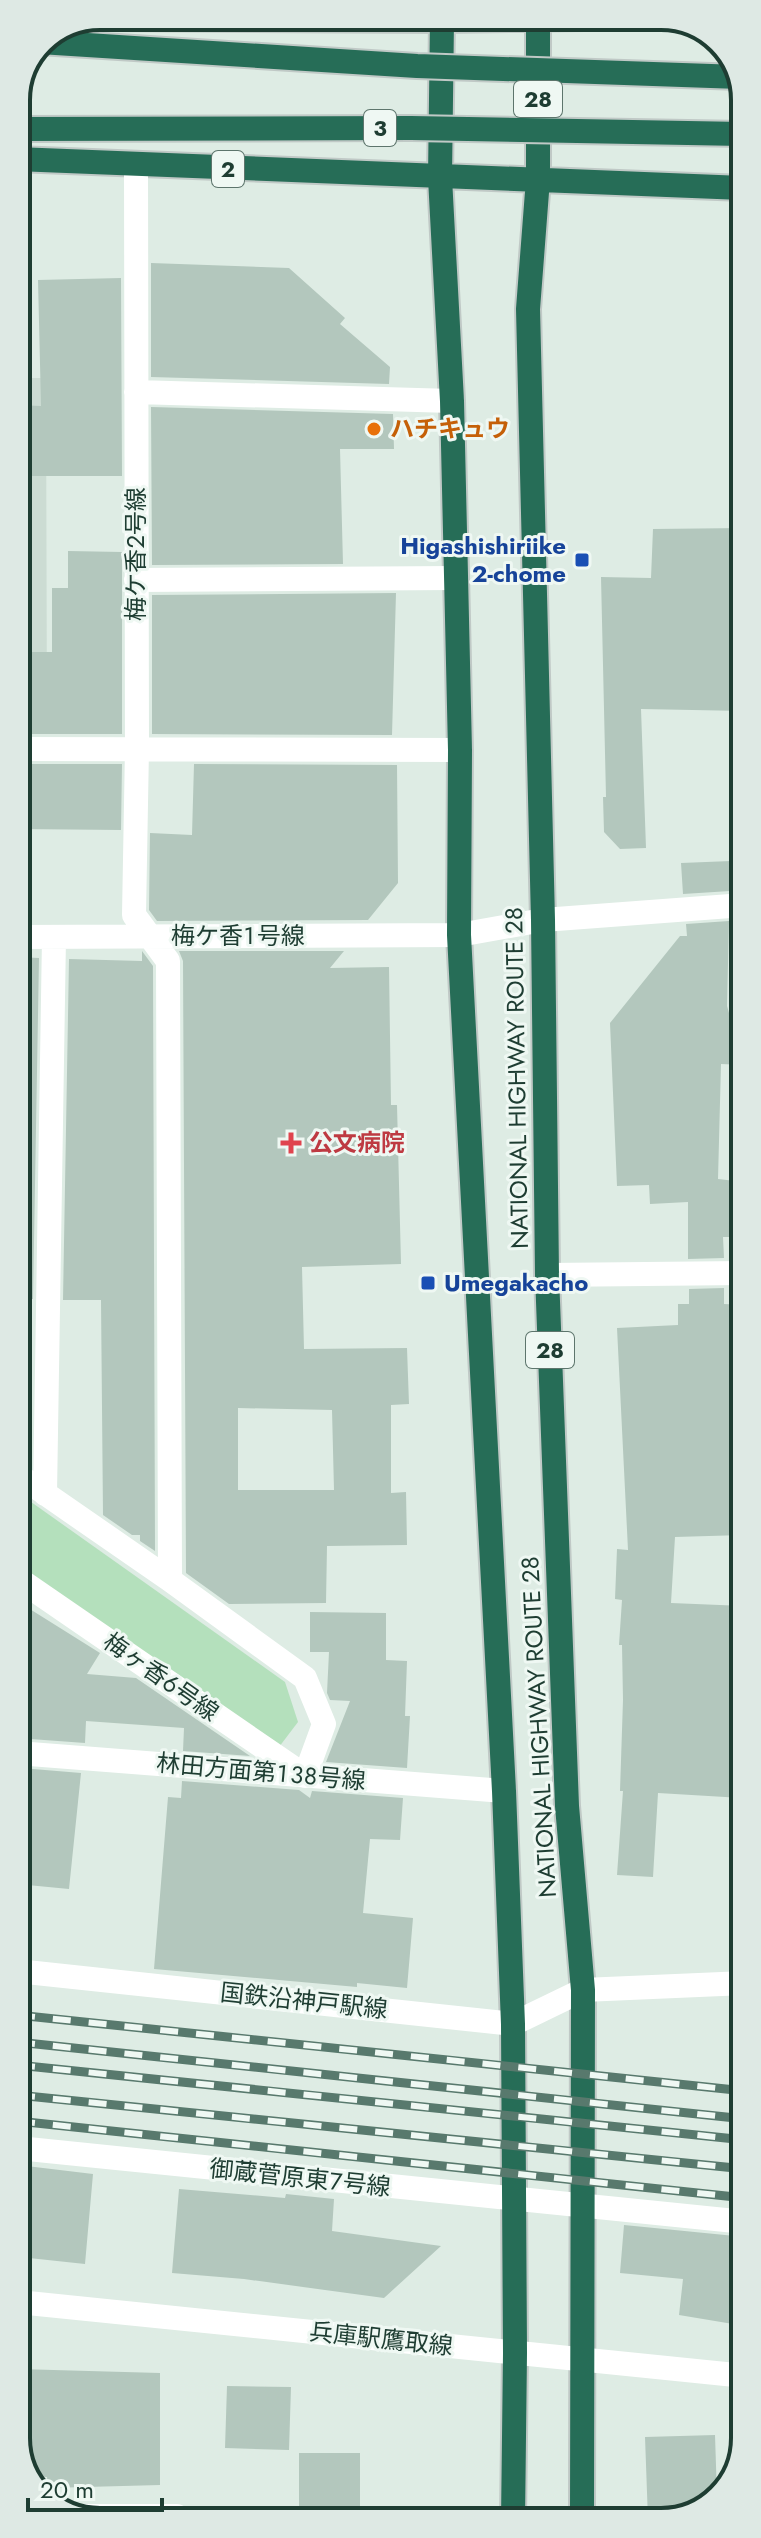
<svg xmlns="http://www.w3.org/2000/svg" width="761" height="2538" viewBox="0 0 761 2538" font-family="Jost,'Noto Sans JP',sans-serif">
  <rect width="100%" height="100%" fill="#deece4"/>
  <!-- built -->
  <path fill="#ccdcd3" d="M16,258H32V378H46L47,731H17Z"/>
  <!-- green -->
  <path fill="#b4e0bc" d="M17,1492L285,1682L298,1722L276,1751L17,1570Z"/>
  <!-- building -->
  <path fill="#b3c7bd" fill-rule="evenodd" d="M151,263L289,268L345,318L340,324L390,367L389,384L151,377Z
    M121,278L122,476H16V405L41,406L38,280Z
    M151,407L393,414L394,449H340L343,564L152,565Z
    M744,528V711L641,709L646,848L620,849L604,832L603,797H606L601,577L651,578L653,529Z
    M68,551L122,552V734H17V652H52V588H68Z
    M396,593L392,735L152,734V595Z
    M17,764H122L121,830L17,829Z
    M194,764L397,765L398,883L368,920L157,921L149,910L150,833L192,835Z
    M731,861L730,891L683,894L681,863Z
    M729,921L727,1006L729,1013L744,1014V1065L721,1064L718,1179L744,1182V1237H723L724,1258L688,1259V1202L650,1204L649,1185L617,1186L610,1023L680,936H687L686,924Z
    M142,951L153,966L155,1551L140,1541V1535H132L103,1515L101,1300H63L69,959L142,961Z
    M179,951H344L330,968L389,967L391,1105H397L401,1264L302,1267L304,1349L407,1348L409,1404L391,1405V1493L406,1492L407,1545L327,1546L326,1603L229,1604L186,1573L183,961ZM238,1408L332,1410L334,1490H238Z
    M17,957L39,958L33,1299H17Z
    M724,1288V1304L744,1305V1355H740L743,1535L675,1537L671,1603L744,1606L742,1798L658,1793L653,1877L617,1875L623,1791H620L623,1700L622,1645H619L622,1600L615,1599L617,1549L628,1550L617,1328L678,1325V1304H689V1289Z
    M17,1601L100,1653L87,1674L136,1678L250,1756L183,1751L184,1728L86,1721L85,1743L17,1738Z
    M310,1612L386,1613V1660L407,1661L405,1716H410L407,1768L326,1762L350,1701L330,1700L327,1693L329,1652H310Z
    M21,1768L81,1773L69,1889L17,1884V1808Z
    M182,1781L299,1790L310,1798L312,1791L403,1798L400,1840L370,1839L363,1913L413,1918L407,1988L357,1983V1987L154,1969L168,1797L181,1798Z
    M18,2165L93,2174L85,2264L29,2258V2253L18,2251Z
    M179,2189L285,2198L286,2194L334,2199L332,2231L441,2246L384,2298L244,2279L172,2273Z
    M624,2225L745,2237V2326L679,2315L683,2279L620,2273Z
    M18,2369L160,2373V2485L48,2488L47,2477L30,2476L18,2455Z
    M227,2386L291,2387L289,2450L225,2448Z
    M715,2435L717,2496L678,2520H648L645,2437Z
    M299,2453H360V2521H299Z"/>
  <g fill="none" stroke-linecap="round" stroke-linejoin="round">
    <!-- highway casing -->
    <g stroke="#c0c9c6" stroke-width="28">
      <path id="highway" d="M95,18L442,20L661,17
        M538,19V179L528,309L543,920L547,1275L567,1806L583,1990L582,2520
        M442,20L440,178L452,401L460,750L459,935L504,1791L513,2024L515,2353L513,2521
        M16,159L743,188"/>
    </g>
    <!-- minor -->
    <path stroke="#fff" stroke-width="24" d="M136,165L137,748L134,915L168,961L170,1580
      M136,392L452,401
      M136,580L456,578
      M17,749L460,750
      M17,937L459,935L543,920L744,905
      M547,1275L744,1273
      M17,1474L170,1580L305,1678L324,1724L305,1776L17,1578
      M45,1494L54,937
      M17,1753L504,1791
      M17,1971L513,2024L583,1990L745,1983
      M18,2148L745,2222
      M18,2302L745,2376
      M77,2516H177V2521"/>
    <!-- highway -->
    <use href="#highway" stroke="#266d57" stroke-width="24"/>
    <!-- rail casing -->
    <g stroke="#58796d" stroke-width="9">
      <path id="rail" d="M17,2015L745,2091
        M17,2042L745,2119
        M17,2065L745,2140
        M17,2095L745,2169
        M17,2121L745,2198"/>
    </g>
    <!-- rail -->
    <use href="#rail" stroke="#eff8f3" stroke-width="6" stroke-dasharray="18" stroke-linecap="butt"/>
    <!-- highway-bridge casing -->
    <g stroke="#c0c9c6" stroke-width="28" stroke-linecap="butt">
      <path id="highway-bridge" d="M40,42L417,66L740,77
        M16,129L411,128L743,134"/>
    </g>
    <!-- highway-bridge -->
    <use href="#highway-bridge" stroke="#266d57" stroke-width="24"/>
  </g>
  <!-- markers -->
  <circle fill="#e8710a" stroke="#eff8f3" stroke-width="3" cx="374" cy="429" r="8"/>
  <g fill="#1a4fb4" stroke="#eff8f3" stroke-width="3">
    <rect x="574" y="552" width="16" height="16" rx="4"/>
    <rect x="420" y="1275" width="16" height="16" rx="4"/>
  </g>
  <path fill="#e0444e" stroke="#eff8f3" stroke-width="3" d="M287 1131h8v8h8v8h-8v8h-8v-8h-8v-8h8z"/>
  <g text-anchor="middle" stroke-width="6" stroke-linejoin="round" paint-order="stroke">
    <!-- shield labels -->
    <g fill="#eff8f3" stroke="#5d756c" stroke-width="2">
      <rect x="514" y="81" width="48" height="36" rx="6"/>
      <rect x="364" y="110" width="32" height="36" rx="6"/>
      <rect x="212" y="151" width="32" height="36" rx="6"/>
      <rect x="526" y="1332" width="48" height="36" rx="6"/>
    </g>
    <g font-size="22" font-weight="bold" fill="#1e3d32">
      <text x="538" y="107">28</text>
      <text x="380" y="136">3</text>
      <text x="228" y="177">2</text>
      <text x="550" y="1358">28</text>
    </g>
    <!-- food labels -->
    <g font-size="24" font-weight="bold" fill="#c56008" stroke="#eff8f3" text-anchor="start">
      <text x="390" y="437">ハチキュウ</text>
    </g>
    <!-- transit labels -->
    <g font-size="24" font-weight="bold" fill="#164399" stroke="#eff8f3" text-anchor="end">
      <text x="566" y="554">Higashishiriike<tspan x="566" dy="28">2-chome</tspan></text>
      <text x="444" y="1291" text-anchor="start">Umegakacho</text>
    </g>
    <!-- street labels -->
    <g font-size="24" fill="#1e3d32" stroke="#eff8f3">
      <text transform="translate(136 554) rotate(-90)" y="8">梅ケ香２号線</text>
      <text x="238" y="944">梅ケ香１号線</text>
      <text transform="translate(517 1078) rotate(-91)" y="8">NATIONAL HIGHWAY ROUTE 28</text>
      <text transform="translate(161 1677) rotate(35)" y="8">梅ヶ香６号線</text>
      <text transform="translate(539 1727) rotate(-93)" y="8">NATIONAL HIGHWAY ROUTE 28</text>
      <text transform="translate(261 1772) rotate(5)" y="8">林田方面第１３８号線</text>
      <text transform="translate(304 2001) rotate(6)" y="8">国鉄沿神戸駅線</text>
      <text transform="translate(300 2178) rotate(6)" y="8">御蔵菅原東７号線</text>
      <text transform="translate(381 2339) rotate(6)" y="8">兵庫駅鷹取線</text>
    </g>
    <!-- health labels -->
    <g font-size="24" font-weight="bold" fill="#be3a42" stroke="#eff8f3" text-anchor="start">
      <text x="309" y="1151">公文病院</text>
    </g>
  </g>
  <!-- crop -->
  <path d="M0 0H761V2538H0ZM100 30H661A70 70 0 0 1 731 100V2438A70 70 0 0 1 661 2508H100A70 70 0 0 1 30 2438V100A70 70 0 0 1 100 30Z" fill="#dee9e4" fill-rule="evenodd"/>
  <path fill="none" stroke="#1e3d32" stroke-width="4" d="M100 30H661A70 70 0 0 1 731 100V2438A70 70 0 0 1 661 2508H100A70 70 0 0 1 30 2438V100A70 70 0 0 1 100 30Z"/>
  <!-- scale -->
  <path d="M28 2498v12h134v-12" fill="none" stroke="#1e3d32" stroke-width="4"/>
  <text x="40" y="2498" font-size="24" fill="#1e3d32" stroke="#eff8f3" stroke-width="6" paint-order="stroke">20 m</text>
</svg>
